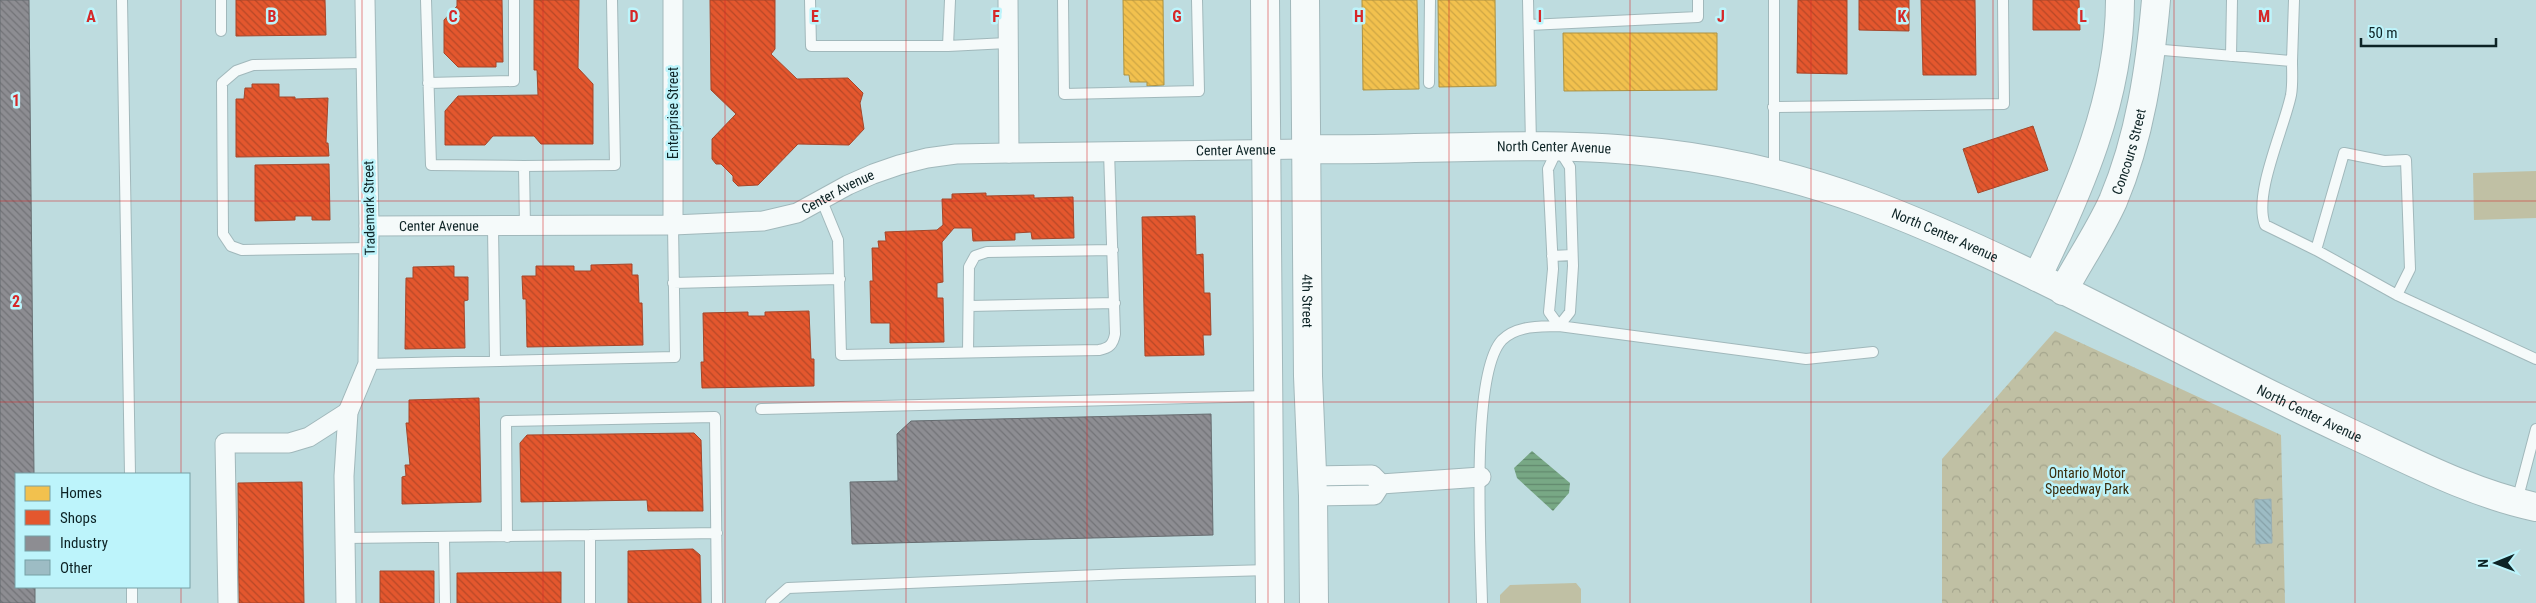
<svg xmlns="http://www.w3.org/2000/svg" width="2536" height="603" viewBox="0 0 2536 603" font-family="'Roboto Condensed',sans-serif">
  <defs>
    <pattern id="forest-crowns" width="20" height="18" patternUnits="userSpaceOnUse" patternTransform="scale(1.25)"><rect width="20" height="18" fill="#c0c0a4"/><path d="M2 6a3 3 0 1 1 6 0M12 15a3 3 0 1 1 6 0" fill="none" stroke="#a4a58d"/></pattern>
    <pattern id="water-rules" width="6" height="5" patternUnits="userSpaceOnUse" patternTransform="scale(1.25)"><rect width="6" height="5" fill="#78a885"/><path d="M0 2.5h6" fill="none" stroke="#61886d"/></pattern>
    <pattern id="homes-back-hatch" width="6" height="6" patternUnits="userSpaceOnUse" patternTransform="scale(1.25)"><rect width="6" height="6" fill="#f2c14e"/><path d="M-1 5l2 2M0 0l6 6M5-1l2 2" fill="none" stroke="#cea644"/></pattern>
    <pattern id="shops-back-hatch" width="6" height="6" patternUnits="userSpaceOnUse" patternTransform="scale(1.25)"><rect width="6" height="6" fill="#e4572e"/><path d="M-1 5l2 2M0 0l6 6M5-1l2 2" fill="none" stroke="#b74827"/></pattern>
    <pattern id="industry-back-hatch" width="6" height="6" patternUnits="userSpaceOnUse" patternTransform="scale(1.25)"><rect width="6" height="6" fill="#8d8d92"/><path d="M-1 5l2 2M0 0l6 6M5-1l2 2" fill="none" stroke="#727377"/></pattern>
    <pattern id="building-back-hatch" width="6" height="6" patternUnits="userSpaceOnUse" patternTransform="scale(1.25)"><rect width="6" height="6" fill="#9dbcc4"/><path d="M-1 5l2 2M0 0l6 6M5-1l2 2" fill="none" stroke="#86a1a8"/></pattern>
  </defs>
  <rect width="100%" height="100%" fill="#bedcdf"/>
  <!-- grass -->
  <path fill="#c0c0a4" d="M2536,171V218L2474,220L2473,173Z
    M1576,583L1581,589V603H1500V595L1510,585Z"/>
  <!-- forest -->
  <path fill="url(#forest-crowns)" d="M2055,331L2281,435L2285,603H1942V459Z"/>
  <!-- water -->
  <path fill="url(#water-rules)" d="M1532,451L1570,483L1569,493L1553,511L1517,478L1514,468Z"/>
  <!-- homes -->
  <path fill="url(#homes-back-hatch)" stroke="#ad9242" d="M1123,0H1163L1164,85L1147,86V82H1130L1129,75H1124Z
    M1362,0H1417L1419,89L1363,90Z
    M1438,0H1495L1496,86L1439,87Z
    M1563,33H1717V90L1564,91Z"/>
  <!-- shops -->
  <path fill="url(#shops-back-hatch)" stroke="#a4472b" d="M236,0H325L326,35L236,36Z
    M457,0H502L503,62H496V67H458L444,53V20L457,6Z
    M534,0H579L578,68L593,84V144H541L534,136H493L485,145H445V111L458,96L538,95L537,70H534Z
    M710,0H775V49L771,54L797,79L848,78L863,93L860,103L864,129L849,145L798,144L758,185L738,186L733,181V176L721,164H716L712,159V139L736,114L711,90Z
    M1798,0H1847V74L1797,73Z
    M1859,0H1909V31L1859,30Z
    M1921,0H1975L1976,75H1923Z
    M2033,0H2079L2080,30H2033Z
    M252,84H279V97H295V99L328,98L326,143H328L329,156L236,157V99H244L245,88H252Z
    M2033,126L2048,170L1978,193L1963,149Z
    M329,164L330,220H312V216H295V220L255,221V165Z
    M986,193V196L1034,195V198L1073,197L1074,238L1032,239L1031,232L1015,233V240L973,241L972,228H954L942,242L943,282L937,283V298H943L944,342L890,343V323H871L870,281H873L872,248H879L878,241H886L885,232L937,230L943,225L942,199H952V194Z
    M1195,216L1196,255L1203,254L1204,293H1210L1211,335H1203L1204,355L1145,356L1142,217Z
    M632,264V275H638L639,303H642L643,345L527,347L526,299H523L522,276H536V266H574V271H591V265Z
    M454,266V277H468V300L464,301L465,348L405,349L406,278H413V267Z
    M809,311L811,359H814V386L702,388L701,362H704L703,313L748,312V316H765V312Z
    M479,398L481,502L402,504V477L406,476L405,465H410L406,423H409V400Z
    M694,433L701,440L703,511H648L647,500L521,502L520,443L527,435Z
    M302,482L304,603H239L238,483Z
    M693,549L700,555L701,603H628V551Z
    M380,571H434V603H380Z
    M561,572V603H457V573Z"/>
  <!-- industry -->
  <path fill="url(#industry-back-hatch)" stroke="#676d71" d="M0,0H29L34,474H16V587H35V603H0Z
    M1211,414L1213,535L852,544L850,482L898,481L897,434L911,421Z"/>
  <!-- building -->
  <path fill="url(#building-back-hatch)" stroke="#9ab0b5" d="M2271,499L2272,543L2256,544L2255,500Z"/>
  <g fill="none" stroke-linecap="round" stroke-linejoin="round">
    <!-- lane casing -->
    <g stroke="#a1b8bb" stroke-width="12">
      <path id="lane" d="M122,0L130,474
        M221,0V31
        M426,0L431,165L524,166
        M810,0L811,46H948L1007,43
        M1063,0L1064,94L1199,91L1197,0
        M1528,0L1531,144
        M1774,0V172
        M1529,25L1698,17V0
        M948,46L950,0
        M2152,49L2292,61L2294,0
        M2231,56L2232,0
        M2292,61C2292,72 2293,84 2291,95C2284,129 2253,194 2265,225L2316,250L2397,295L2536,359
        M366,63L253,65L236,71L222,83L223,234L231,246L242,250L370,248
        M428,83L514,81V0
        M1429,83L1430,0
        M1773,107L2004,104L2003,0
        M1558,148L1570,167L1573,266L1570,312L1559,326L1549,312L1553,269L1548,169Z
        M822,201L838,240L841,355L1099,350C1109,348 1113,345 1115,334L1109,152
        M525,227L524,166L615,165L612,0
        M493,228L495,360
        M2316,250L2344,153L2384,161L2406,160L2410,269L2397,295
        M1552,256L1572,255
        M673,283L840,279
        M969,306L1115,303
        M968,352L969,267L975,256L987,252L1113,250
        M368,364L675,357L673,225
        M761,409L1267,396
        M2517,501L2536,429
        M590,535L717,533
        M507,537L506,421L715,417L717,603
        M345,538L590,535V603
        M444,538L445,603
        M132,587V603
        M771,603L788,588L1123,574L1269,570
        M1482,603C1481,552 1470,374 1502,340C1517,325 1539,327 1559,326L1806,359L1873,352"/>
    </g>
    <!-- street casing -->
    <g stroke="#a1b8bb" stroke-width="21">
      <g id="street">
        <path d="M1008,0L1009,153"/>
        <path d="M673,225V0"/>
        <path id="s1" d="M369,226L673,225L763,221L797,213L848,185L873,174L899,165L927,158L956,154L1009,153L1306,149"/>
        <path d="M1312,476L1372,475L1381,484"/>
        <path d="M1313,496L1374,495L1381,484L1481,477"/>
        <path d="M228,603L225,443H289L309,437L348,412"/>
        <path d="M346,603L344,476L348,412L368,364L369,226L365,0"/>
      </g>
    </g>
    <!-- secondary casing -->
    <g stroke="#a1b8bb" stroke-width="30">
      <g id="secondary">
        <path id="s2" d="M1306,149C1423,151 1543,139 1660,153C1729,161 1797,177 1863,201C2031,264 2186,357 2348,432C2409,460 2470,493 2536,507"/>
        <path d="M2037,277C2079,191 2120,98 2120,0"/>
        <path id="s3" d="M2063,291C2079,261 2099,232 2113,201C2140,137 2150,68 2156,0"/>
      </g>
    </g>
    <!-- primary casing -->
    <g stroke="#a1b8bb" stroke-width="30">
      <g id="primary">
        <path d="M1265,0L1270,603"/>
        <path id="s4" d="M1305,0L1308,376L1313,496L1314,603"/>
      </g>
    </g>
    <!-- lane -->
    <use href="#lane" stroke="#f5fafa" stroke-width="10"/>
    <!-- street -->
    <use href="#street" stroke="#f5fafa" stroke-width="19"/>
    <!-- secondary -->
    <use href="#secondary" stroke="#f5fafa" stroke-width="28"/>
    <!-- primary -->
    <use href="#primary" stroke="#f5fafa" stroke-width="28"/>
  </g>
  <!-- grid -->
  <path fill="none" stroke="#d62828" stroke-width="1" stroke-opacity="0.55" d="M181,0V474M362,0V603M543,0V603M725,0V603M906,0V603M1087,0V603M1268,0V603M1449,0V603M1630,0V603M1811,0V603M1993,0V603M2174,0V603M2355,0V603M0,201H2536M0,402H2536M181,587V603"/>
  <g text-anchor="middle" stroke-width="5" stroke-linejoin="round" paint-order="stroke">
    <!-- street labels -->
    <g font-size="14" fill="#0d2325" stroke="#bdf4fb">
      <text transform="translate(673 113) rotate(-90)" y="5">Enterprise Street</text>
      <text dy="5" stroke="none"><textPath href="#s2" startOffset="248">North Center Avenue</textPath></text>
      <text dy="5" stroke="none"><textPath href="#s1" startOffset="880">Center Avenue</textPath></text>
      <text dy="5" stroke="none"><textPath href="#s3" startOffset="155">Concours Street</textPath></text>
      <text dy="5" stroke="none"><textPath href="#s1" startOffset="475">Center Avenue</textPath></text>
      <text transform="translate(369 208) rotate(-91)" y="5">Trademark Street</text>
      <text dy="5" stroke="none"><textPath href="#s1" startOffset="70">Center Avenue</textPath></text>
      <text dy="5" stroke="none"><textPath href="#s2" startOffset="652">North Center Avenue</textPath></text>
      <text dy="5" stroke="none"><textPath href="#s4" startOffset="301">4th Street</textPath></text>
      <text dy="5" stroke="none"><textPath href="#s2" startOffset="1058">North Center Avenue</textPath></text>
    </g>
    <!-- park labels -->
    <g font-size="14" fill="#3a2d0d" stroke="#bdf4fb">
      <text x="2087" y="478">Ontario Motor<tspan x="2087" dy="16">Speedway Park</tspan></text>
    </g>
  </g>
  <g font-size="16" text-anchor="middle" font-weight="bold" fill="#d62828" stroke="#bdf4fb" stroke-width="5" stroke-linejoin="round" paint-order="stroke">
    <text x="91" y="22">A</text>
    <text x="272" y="22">B</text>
    <text x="453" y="22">C</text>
    <text x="634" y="22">D</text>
    <text x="815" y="22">E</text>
    <text x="996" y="22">F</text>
    <text x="1177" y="22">G</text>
    <text x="1359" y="22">H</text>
    <text x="1540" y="22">I</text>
    <text x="1721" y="22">J</text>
    <text x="1902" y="22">K</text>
    <text x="2083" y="22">L</text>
    <text x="2264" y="22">M</text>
    <text x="16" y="106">1</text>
    <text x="16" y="307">2</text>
  </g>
  <!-- legend -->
  <rect x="15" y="473" width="175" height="115" fill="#bdf4fb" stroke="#77a0a5"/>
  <rect x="25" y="486" width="25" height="15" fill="#f2c14e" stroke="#77a0a5"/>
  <text x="60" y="498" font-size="15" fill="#0d2325">Homes</text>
  <rect x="25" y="510" width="25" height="15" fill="#e4572e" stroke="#77a0a5"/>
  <text x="60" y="523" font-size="15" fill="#0d2325">Shops</text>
  <rect x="25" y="536" width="25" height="15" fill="#8d8d92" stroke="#77a0a5"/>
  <text x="60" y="548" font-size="15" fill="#0d2325">Industry</text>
  <rect x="25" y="560" width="25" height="15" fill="#9dbcc4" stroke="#77a0a5"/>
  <text x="60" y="573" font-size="15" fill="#0d2325">Other</text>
  <!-- north arrow -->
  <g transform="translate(2496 563) rotate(269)" stroke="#bdf4fb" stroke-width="4" paint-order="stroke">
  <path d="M0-4L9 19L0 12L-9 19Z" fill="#0d2325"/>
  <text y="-8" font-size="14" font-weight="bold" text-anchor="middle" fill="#0d2325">N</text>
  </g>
  <!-- scale -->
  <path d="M2361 38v8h135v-8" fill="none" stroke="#0d2325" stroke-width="2.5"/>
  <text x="2368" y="38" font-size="15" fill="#0d2325" stroke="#bdf4fb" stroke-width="4" paint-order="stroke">50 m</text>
</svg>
